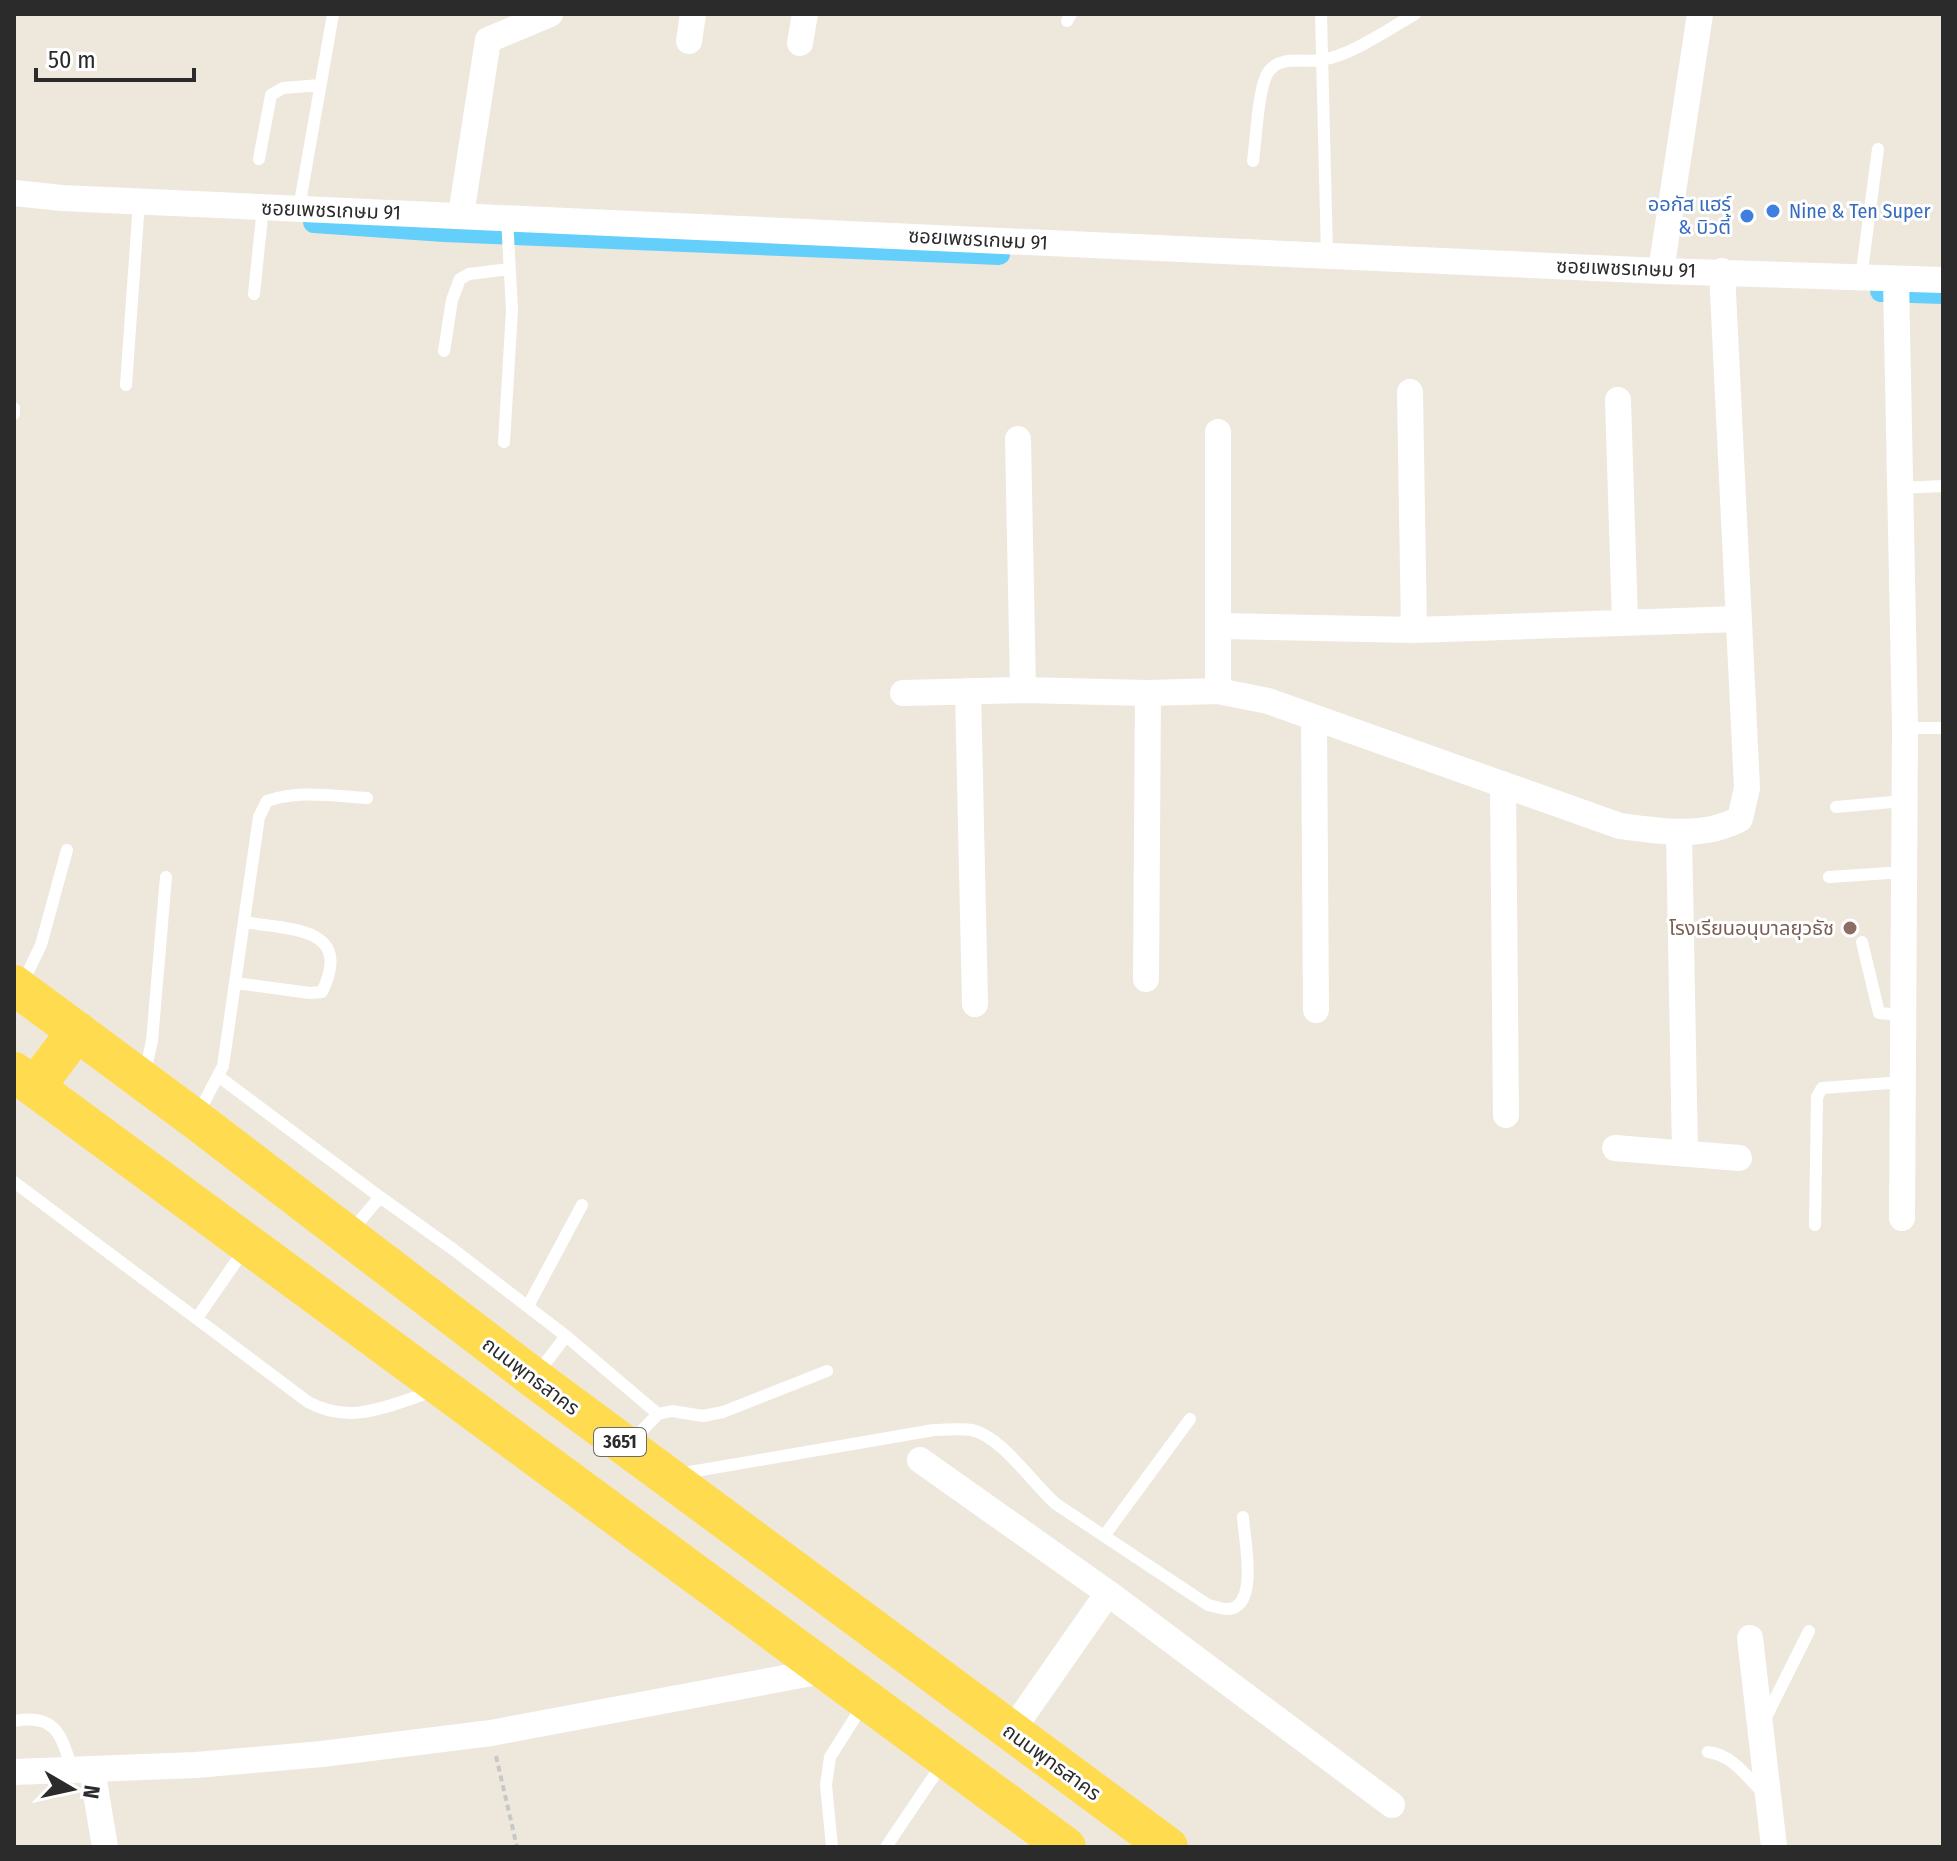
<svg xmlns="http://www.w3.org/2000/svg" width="1957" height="1861" viewBox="0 0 1957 1861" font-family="'Fira Sans Condensed','Noto Sans Thai',sans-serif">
  <rect width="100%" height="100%" fill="#eee7dc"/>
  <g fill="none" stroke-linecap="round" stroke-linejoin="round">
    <!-- canal -->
    <path stroke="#64cffb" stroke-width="22" d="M314,222L444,231L999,254
      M1881,291L1943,293"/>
    <!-- path -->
    <path stroke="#c8c8c8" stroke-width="4" stroke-dasharray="6 4" stroke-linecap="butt" d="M496,1756L517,1847"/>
    <!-- lane -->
    <path stroke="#fff" stroke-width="12" d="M1321,14L1327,255
      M1067,21L1071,14
      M259,159L271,95L283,88L320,85
      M1253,161C1256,141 1258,85 1269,71C1281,55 1304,63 1321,60C1350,56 1389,29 1415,14
      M299,208L333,14
      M1861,278L1878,149
      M254,294L263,207
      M444,351L452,300L460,279L469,274L509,269
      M126,385L139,202
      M14,408V414
      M504,442L512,311L507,218
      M1900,488L1943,486
      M1905,728H1943
      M1836,807L1904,801
      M1829,877L1904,872
      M1862,942L1879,1013L1904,1015
      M23,982L41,945L67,850
      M236,983L310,993L322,992C354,926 289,930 245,922
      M145,1072L152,1041L166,877
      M218,1076L380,1197
      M198,1114L223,1066L259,817L267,801C299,790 333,796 367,798
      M14,1182L308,1402C352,1426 389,1405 434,1391
      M1815,1225L1817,1097L1822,1088L1903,1082
      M352,1230L380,1197L454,1250L566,1336L536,1375
      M528,1306L582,1205
      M197,1318L244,1250
      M566,1336L658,1414
      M631,1442L658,1414L672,1411L703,1416L723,1412L827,1371
      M678,1474L934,1430C946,1430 961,1428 972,1430C1001,1436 1033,1484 1056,1504L1208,1605C1214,1606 1221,1609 1227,1609C1260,1609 1244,1538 1243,1517
      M1104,1536L1190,1419
      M14,1721C58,1713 61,1737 73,1771
      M1764,1721L1809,1631
      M1708,1752C1733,1755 1747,1777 1764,1794
      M832,1847L826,1785L830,1757L863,1705
      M886,1847L942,1764"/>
    <!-- street -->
    <path stroke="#fff" stroke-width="26" d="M689,41L693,14
      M800,43L805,14
      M14,193L62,198L1661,271L1943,280
      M461,215L488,40L550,14
      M1661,271L1700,14
      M1896,280L1905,728L1902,1218
      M1410,392L1414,630
      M1618,400L1625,621
      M1218,432V691
      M1018,439L1023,690
      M1218,626L1414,630L1738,619
      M968,691L975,1004
      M903,693L1023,690L1148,693L1218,691L1268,701L1620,826C1661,831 1702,839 1740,819L1747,788L1722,271
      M1314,719L1316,1010
      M1503,786L1506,1115
      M1679,833L1685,1153
      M1146,979L1148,693
      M1615,1148L1739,1158
      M920,1460L1108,1593
      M1750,1638L1774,1847
      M1011,1732L1108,1593L1392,1805
      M92,1769L105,1847
      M14,1772L196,1765L322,1754L491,1733L828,1670"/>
    <!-- primary -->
    <path stroke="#ffdb50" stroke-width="40" d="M14,985L195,1119L534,1378L1168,1847
      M14,1072L1066,1847
      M35,1087L77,1031"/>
  </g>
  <!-- markers -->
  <g fill="#3f7fe0" stroke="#fff" stroke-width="3">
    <circle cx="1773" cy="211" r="8"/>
    <circle cx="1747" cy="216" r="8"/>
  </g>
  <circle fill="#8d6e63" stroke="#fff" stroke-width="3" cx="1850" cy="928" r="8"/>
  <g text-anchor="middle" stroke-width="6" stroke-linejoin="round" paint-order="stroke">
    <!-- shield labels -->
    <rect fill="#fff" stroke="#6b6b6b" stroke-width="2" x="594" y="1428" width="52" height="28" rx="6"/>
    <g font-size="18" font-weight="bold" fill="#2b2b2b">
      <text x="620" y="1448">3651</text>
    </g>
    <!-- shop labels -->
    <g font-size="20" fill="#366cbe" stroke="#fff" text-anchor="end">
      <text x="1731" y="211">ออกัส แฮร์<tspan x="1731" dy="23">&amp; บิวตี้</tspan></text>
      <text x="1789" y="218" text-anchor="start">Nine &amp; Ten Super</text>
    </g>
    <!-- street labels -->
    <g font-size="20" fill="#2b2b2b" stroke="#fff">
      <text transform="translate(331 210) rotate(2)" y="7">ซอยเพชรเกษม 91</text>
      <text transform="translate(978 239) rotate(3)" y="7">ซอยเพชรเกษม 91</text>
      <text transform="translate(1626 268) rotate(2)" y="7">ซอยเพชรเกษม 91</text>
      <text transform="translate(531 1376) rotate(37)" y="7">ถนนพุทธสาคร</text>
      <text transform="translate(1052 1762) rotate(36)" y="7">ถนนพุทธสาคร</text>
    </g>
    <!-- education labels -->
    <g font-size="20" fill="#785e54" stroke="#fff" text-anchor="end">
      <text x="1834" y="935">โรงเรียนอนุบาลยุวธัช</text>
    </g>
  </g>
  <!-- border -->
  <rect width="1957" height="1861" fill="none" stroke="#2b2b2b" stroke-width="32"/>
  <!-- north arrow -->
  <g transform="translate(72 1789) rotate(99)" stroke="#ffffff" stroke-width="6" paint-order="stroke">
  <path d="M0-6L14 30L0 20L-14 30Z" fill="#2b2b2b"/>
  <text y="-12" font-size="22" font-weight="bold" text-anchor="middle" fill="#2b2b2b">N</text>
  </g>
  <!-- scale -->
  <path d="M36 68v12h158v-12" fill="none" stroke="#2b2b2b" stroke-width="4"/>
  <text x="48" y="68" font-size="24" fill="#2b2b2b" stroke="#ffffff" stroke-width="6" paint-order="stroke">50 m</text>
</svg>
